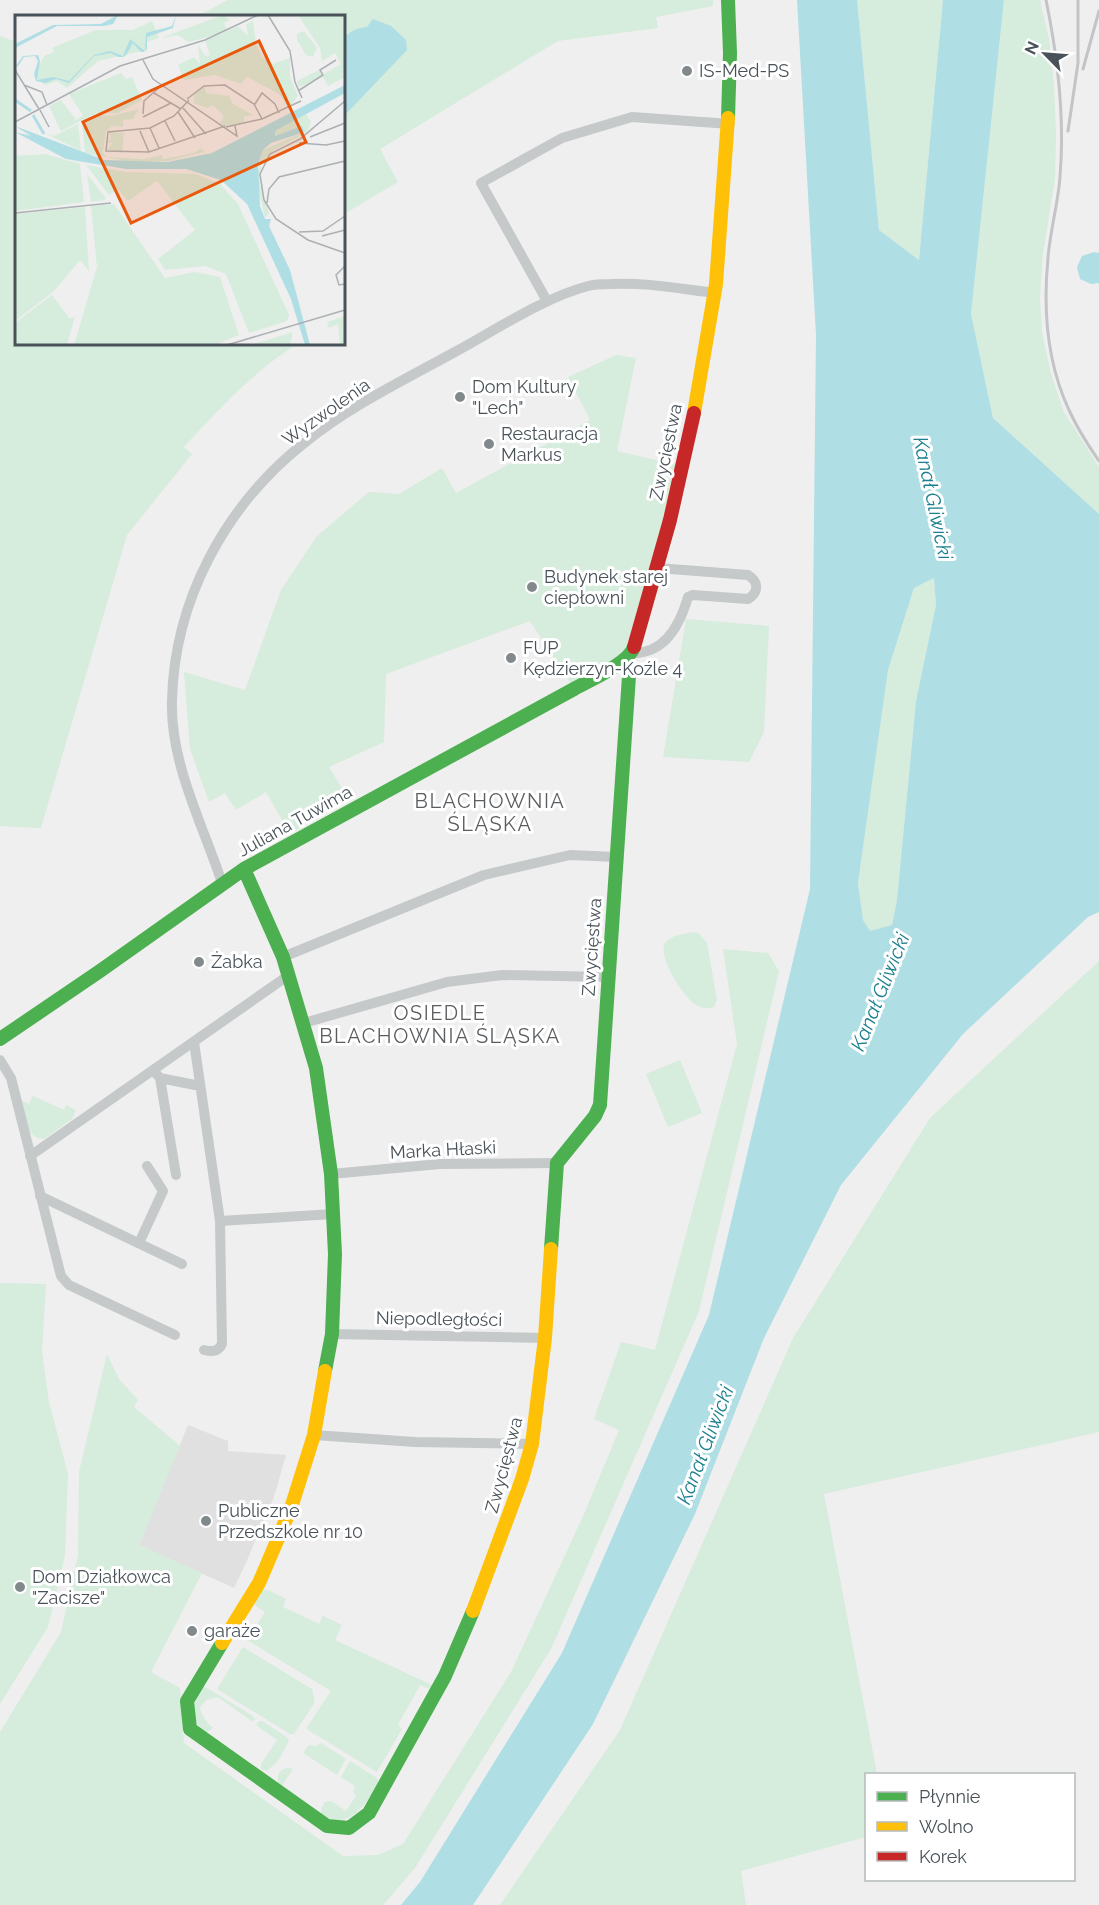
<svg xmlns="http://www.w3.org/2000/svg" width="1099" height="1905" viewBox="0 0 1099 1905" font-family="Raleway,sans-serif">
  <rect width="100%" height="100%" fill="#efefef"/>
  <!-- education -->
  <path fill="#e1e0e0" d="M188,1425L228,1441V1451L286,1455L274,1497L245,1565L234,1588L139,1545Z"/>
  <!-- green -->
  <path fill="#d6ecdc" d="M228,0H713V6L656,17L658,28L558,41L380,149L398,182L344,214V16H198Z
    M857,0H943L919,260L879,230Z
    M1004,0H1040L1049,39L1054,85L1056,136L1055,179L1043,254L1040,297L1042,332L1051,374L1064,412L1099,467V514L993,418L971,314Z
    M0,36L16,42V344H297C254,371 219,409 184,447L192,454L127,535L41,828L0,826Z
    M616,355L636,358L617,451L682,466L632,653L574,689L530,621L386,674L384,742L329,767L348,798L290,834L266,792L236,810L225,793L209,802L190,749L184,672L245,690L281,590L317,536L369,492L399,494L442,468L456,493L590,420L568,377Z
    M934,578L936,605L916,701L897,900L892,925L870,932L863,920L858,883L888,670L914,588Z
    M686,619L769,626L764,732L749,762L663,757Z
    M692,932L699,933L707,943L717,1000L714,1007C708,1009 702,1009 696,1005C684,998 655,954 666,942C672,935 684,934 692,932Z
    M723,949L768,953L779,971L699,1311L551,1649L415,1868L383,1905H0V1732L61,1632L78,1555L79,1472L107,1354L119,1379L138,1400L134,1407L180,1446L139,1545L202,1573L151,1672L180,1688L184,1743L343,1856L378,1855L403,1844L511,1672L584,1514L619,1430L594,1419L621,1342L655,1350L737,1044Z
    M1099,961V1432L824,1494L877,1774H866V1837L741,1871L746,1905H500L620,1730L793,1338L930,1118Z
    M680,1060L702,1113L668,1127L646,1074Z
    M33,1096L64,1110L66,1105L76,1110L72,1119L44,1139C25,1138 24,1115 20,1100L29,1104Z
    M0,1283L46,1284L42,1352L49,1402L68,1474L65,1555L48,1627L0,1704Z
    M263,1590H268L286,1599L283,1607L319,1624L323,1616L342,1625L335,1640L434,1686L430,1689L420,1685L398,1725L402,1729L377,1772L308,1730L307,1727L331,1691L247,1640L265,1612L252,1603L259,1592Z
    M243,1647L312,1689L315,1702L294,1734H290L217,1689Z
    M202,1685L253,1716L255,1719L253,1722L218,1697L206,1700L200,1708C202,1716 207,1723 213,1728L206,1733C187,1717 193,1705 202,1685Z
    M259,1721H262L287,1737L289,1741L278,1761L267,1771L261,1769V1764L277,1740L256,1725Z
    M321,1743L346,1759L337,1775L303,1753L309,1745L317,1746Z
    M350,1761L377,1778L379,1783C364,1805 350,1832 321,1814V1809L325,1802L331,1801L346,1811L356,1796L353,1792L355,1786L341,1777Z
    M288,1768L293,1769L281,1787L278,1783V1774L283,1769Z"/>
  <!-- water -->
  <path fill="#afdee4" fill-rule="evenodd" d="M797,0H857L879,230L919,260L943,0H1004L971,314L993,418L1099,514V912L1088,917L963,1034L841,1185L764,1338L695,1514L593,1724L473,1905H401L420,1882L562,1653L709,1315L810,889L816,335ZM934,578L936,605L916,701L897,900L892,925L870,931L863,920L858,883L888,670L914,588Z
    M373,19L391,26L406,40L407,50L344,116V38C350,31 357,28 367,27Z
    M1094,252L1099,253V283L1091,284L1080,279L1077,267L1082,256Z"/>
  <g fill="none" stroke-linecap="round" stroke-linejoin="round">
    <!-- street -->
    <path stroke="#c6c9ca" stroke-width="10" d="M547,301L481,183L562,138L632,117L730,124
      M632,653C665,654 680,625 688,597L693,595L748,599C759,592 759,582 748,575L658,568
      M222,883C203,825 170,763 172,701C174,601 225,506 303,444C348,407 402,381 453,353C494,331 543,298 588,286C595,284 604,284 611,284C646,282 680,289 715,293
      M283,957L484,875L570,855L617,857
      M304,1023L447,982L502,975L608,977
      M194,1042L220,1221L222,1344C218,1352 212,1352 204,1350
      M0,1060L11,1078L61,1276L69,1285L175,1335
      M153,1070L160,1078L176,1175
      M160,1078L195,1085L200,1084
      M30,1156L289,975
      M331,1174L440,1164L557,1163
      M40,1196L182,1264
      M220,1221L333,1214
      M139,1243L163,1191L147,1166
      M332,1334L545,1338
      M314,1435L415,1442L532,1444"/>
    <!-- fast -->
    <path stroke="#4caf50" stroke-width="14" d="M728,0L730,53L728,118
      M244,869L283,957L316,1068L331,1174L335,1254L332,1334L325,1371
      M0,1039L100,971L244,869L574,689C590,680 629,663 634,647
      M551,1249L557,1163L595,1116L600,1105L629,676L624,660
      M222,1643L187,1701L190,1729L327,1826L349,1828L369,1813L445,1676L473,1611"/>
    <!-- slow -->
    <path stroke="#ffc107" stroke-width="14" d="M694,413L716,284L728,118
      M473,1611L522,1479L532,1444L545,1338L551,1249
      M222,1643L259,1583L291,1508L314,1435L325,1371"/>
    <!-- jam -->
    <path stroke="#c62828" stroke-width="14" d="M634,647L670,520L694,413"/>
    <!-- rail -->
    <path stroke="#c2c4c5" stroke-width="3" d="M1046,0C1058,58 1065,117 1060,177C1058,204 1050,231 1048,258C1043,309 1047,363 1069,410C1077,428 1088,445 1099,461
      M1083,69L1099,11
      M1068,131L1078,63V0"/>
  </g>
  <!-- markers -->
  <g fill="#82898d" stroke="#fff" stroke-width="2">
    <circle cx="687" cy="71" r="6"/>
    <circle cx="460" cy="397" r="6"/>
    <circle cx="489" cy="444" r="6"/>
    <circle cx="532" cy="587" r="6"/>
    <circle cx="511" cy="658" r="6"/>
    <circle cx="199" cy="962" r="6"/>
    <circle cx="206" cy="1521" r="6"/>
    <circle cx="20" cy="1587" r="6"/>
    <circle cx="192" cy="1631" r="6"/>
  </g>
  <g text-anchor="middle" stroke-width="6" stroke-linejoin="round" paint-order="stroke">
    <!-- poi labels -->
    <g font-size="18" fill="#485258" stroke="#fff" text-anchor="start">
      <text x="699" y="77">IS-Med-PS</text>
      <text x="472" y="393">Dom Kultury<tspan x="472" dy="21">"Lech"</tspan></text>
      <text x="501" y="440">Restauracja<tspan x="501" dy="21">Markus</tspan></text>
      <text x="544" y="583">Budynek starej<tspan x="544" dy="21">ciepłowni</tspan></text>
      <text x="523" y="654">FUP<tspan x="523" dy="21">Kędzierzyn-Koźle 4</tspan></text>
      <text x="211" y="968">Żabka</text>
      <text x="218" y="1517">Publiczne<tspan x="218" dy="21">Przedszkole nr 10</tspan></text>
      <text x="32" y="1583">Dom Działkowca<tspan x="32" dy="21">"Zacisze"</tspan></text>
      <text x="204" y="1637">garaże</text>
    </g>
    <!-- street labels -->
    <g font-size="18" fill="#485258" stroke="#fff">
      <text transform="translate(326 412) rotate(-35)" y="6">Wyzwolenia</text>
      <text transform="translate(666 452) rotate(-78)" y="6">Zwycięstwa</text>
      <text transform="translate(295 821) rotate(-29)" y="6">Juliana Tuwima</text>
      <text transform="translate(592 947) rotate(-86)" y="6">Zwycięstwa</text>
      <text transform="translate(443 1150) rotate(-3)" y="6">Marka Hłaski</text>
      <text transform="translate(439 1319) rotate(1)" y="6">Niepodległości</text>
      <text transform="translate(504 1465) rotate(-75)" y="6">Zwycięstwa</text>
    </g>
    <!-- water labels -->
    <g font-size="20" font-style="italic" fill="#1d808f" stroke="#fff">
      <text transform="translate(933 498) rotate(78)" y="7">Kanał Gliwicki</text>
      <text transform="translate(880 992) rotate(-68)" y="7">Kanał Gliwicki</text>
      <text transform="translate(705 1445) rotate(-69)" y="7">Kanał Gliwicki</text>
    </g>
    <!-- neighbourhood labels -->
    <g font-size="20" letter-spacing="1.5" fill="#5b5e61" stroke="#fff">
      <text x="490" y="808">BLACHOWNIA<tspan x="490" dy="23">ŚLĄSKA</tspan></text>
      <text x="440" y="1020">OSIEDLE<tspan x="440" dy="23">BLACHOWNIA ŚLĄSKA</tspan></text>
    </g>
  </g>
  <!-- overview -->
  <g transform="translate(15 15)">
    <rect width="330" height="330" fill="#efefef"/>
    <path d="M208,0L215,5L209,8L212,15L193,22L174,27L163,20L146,23ZM283,0H330V62L313,71L308,62L284,72L282,66L304,55L307,60L326,49L320,38L307,46L305,33ZM137,6L144,23L131,27V35L83,46L52,73L42,66L31,70L23,65L21,56L29,41L39,37L37,33L81,15H118ZM238,6L241,29L247,42L257,49L275,43V62L283,81L274,92L264,79L232,62L226,69L200,60L169,65L163,50L179,42L185,49L183,29L190,41L195,40L190,26L223,11L233,21L231,9ZM289,16L302,33L298,42L291,40L282,25V19ZM106,58L111,64L117,62L127,85L103,98H81L46,116L34,91L46,85L61,105L68,100L54,79ZM190,71L191,78L214,81L218,89L238,100L229,102L230,108L211,112L205,108L209,101L198,90L192,93L179,88V79ZM124,94L118,104L108,105V112L97,111L91,117L88,137L91,142L129,144L147,140L148,144L179,138L187,133L189,137L153,146L116,147L70,138L67,107L82,100L96,101ZM291,99L296,107L292,117L258,136L246,150L245,169L254,198L250,203L241,163L248,135L289,117L286,112L259,121L260,116ZM63,109L66,136L30,118L39,121ZM94,117L109,118L107,138L91,135L98,128H91L96,123ZM30,139L65,149L69,187L0,196V141ZM71,150L111,157L181,159L205,169L223,189L274,300L272,306L234,318L211,259L190,251L150,255L143,244L180,215L142,166L113,186L103,174L94,180ZM72,159L91,183L89,185L76,187ZM99,189L150,263L180,257L205,262L224,320L199,330H59L82,252L76,191ZM70,192L74,256L65,245L39,276L0,306V199ZM37,280L55,304L60,301L52,330H0V308ZM330,301V330H325L323,309L314,313L312,307ZM278,317L275,330H236Z" fill="#d6ecdc"/>
    <path d="M103,0L98,9L89,11H42L0,33V29L38,10L86,9ZM161,0L158,13L132,22V34L129,37H126L118,28L111,40L108,42H103L96,38L79,41L54,68L41,64L30,68L21,66L19,59L23,46L20,41L9,42L3,51L0,52L8,41L23,40L25,46L22,65L38,62L54,66L79,40L95,36L108,41L115,24L130,36L131,18L157,11ZM330,70V78L260,116V121L287,111L289,117L256,128L248,135L243,150L245,191L250,204H256L254,211L275,255L295,330H290L276,284L232,189L206,165L171,154H111L51,144L0,117L16,121L0,111L89,145L153,147L197,138Z" fill="#afdee4"/>
    <path fill="none" stroke="#afdee4" stroke-width="3" d="M0,85L16,96M18,100L29,119"/>
    <path fill="none" stroke="#acb0b3" stroke-width="1.5" d="M253,0L275,36L280,67L287,83M128,45L138,64L222,121L220,111M0,55L24,94M9,70L27,77L32,90M283,76L308,60L305,55L321,45M139,78L166,94M172,84L189,71L210,70L239,89L247,104M174,85L159,101L135,113L93,117L91,136L134,137L210,111M330,86L285,124L255,139L245,159L249,185L261,204L293,225L330,238M240,89L247,78L260,89L264,98M168,93L191,119M25,95L34,112M163,97L180,123M128,99L129,86L147,70M128,102L156,88M150,106L160,126M0,107L105,51L190,25L243,0M211,112L247,104L286,86M135,113L144,133M125,116L134,137M295,122L330,108M284,128L311,130L330,126M252,188L254,174L264,162L330,146M0,198L96,188M284,217L308,216L330,201M307,221L330,215M330,251L321,260L324,270L330,269M212,330L330,295"/>
    <path fill="#e8590c" fill-opacity="0.15" stroke="#e8590c" stroke-width="3" d="M244,26L291,127L116,208L68,107Z"/>
    <rect width="330" height="330" fill="none" stroke="#485258" stroke-width="3"/>
  </g>
  <!-- legend -->
  <rect x="865" y="1773" width="210" height="108" fill="#ffffff" stroke="#b6babc" stroke-width="1.5"/>
  <rect x="877" y="1792" width="30" height="9" fill="#4caf50" stroke="#b6babc" stroke-width="1.5"/>
  <text x="919" y="1803" font-size="18" fill="#485258">Płynnie</text>
  <rect x="877" y="1822" width="30" height="9" fill="#ffc107" stroke="#b6babc" stroke-width="1.5"/>
  <text x="919" y="1833" font-size="18" fill="#485258">Wolno</text>
  <rect x="877" y="1852" width="30" height="9" fill="#c62828" stroke="#b6babc" stroke-width="1.5"/>
  <text x="919" y="1863" font-size="18" fill="#485258">Korek</text>
  <!-- north arrow -->
  <g transform="translate(1045 54) rotate(295)" stroke="#ffffff" stroke-width="4.5" paint-order="stroke">
  <path d="M0-4.5L10 22L0 15L-10 22Z" fill="#485258"/>
  <text y="-9" font-size="16" font-weight="bold" text-anchor="middle" fill="#485258">N</text>
  </g>
</svg>
